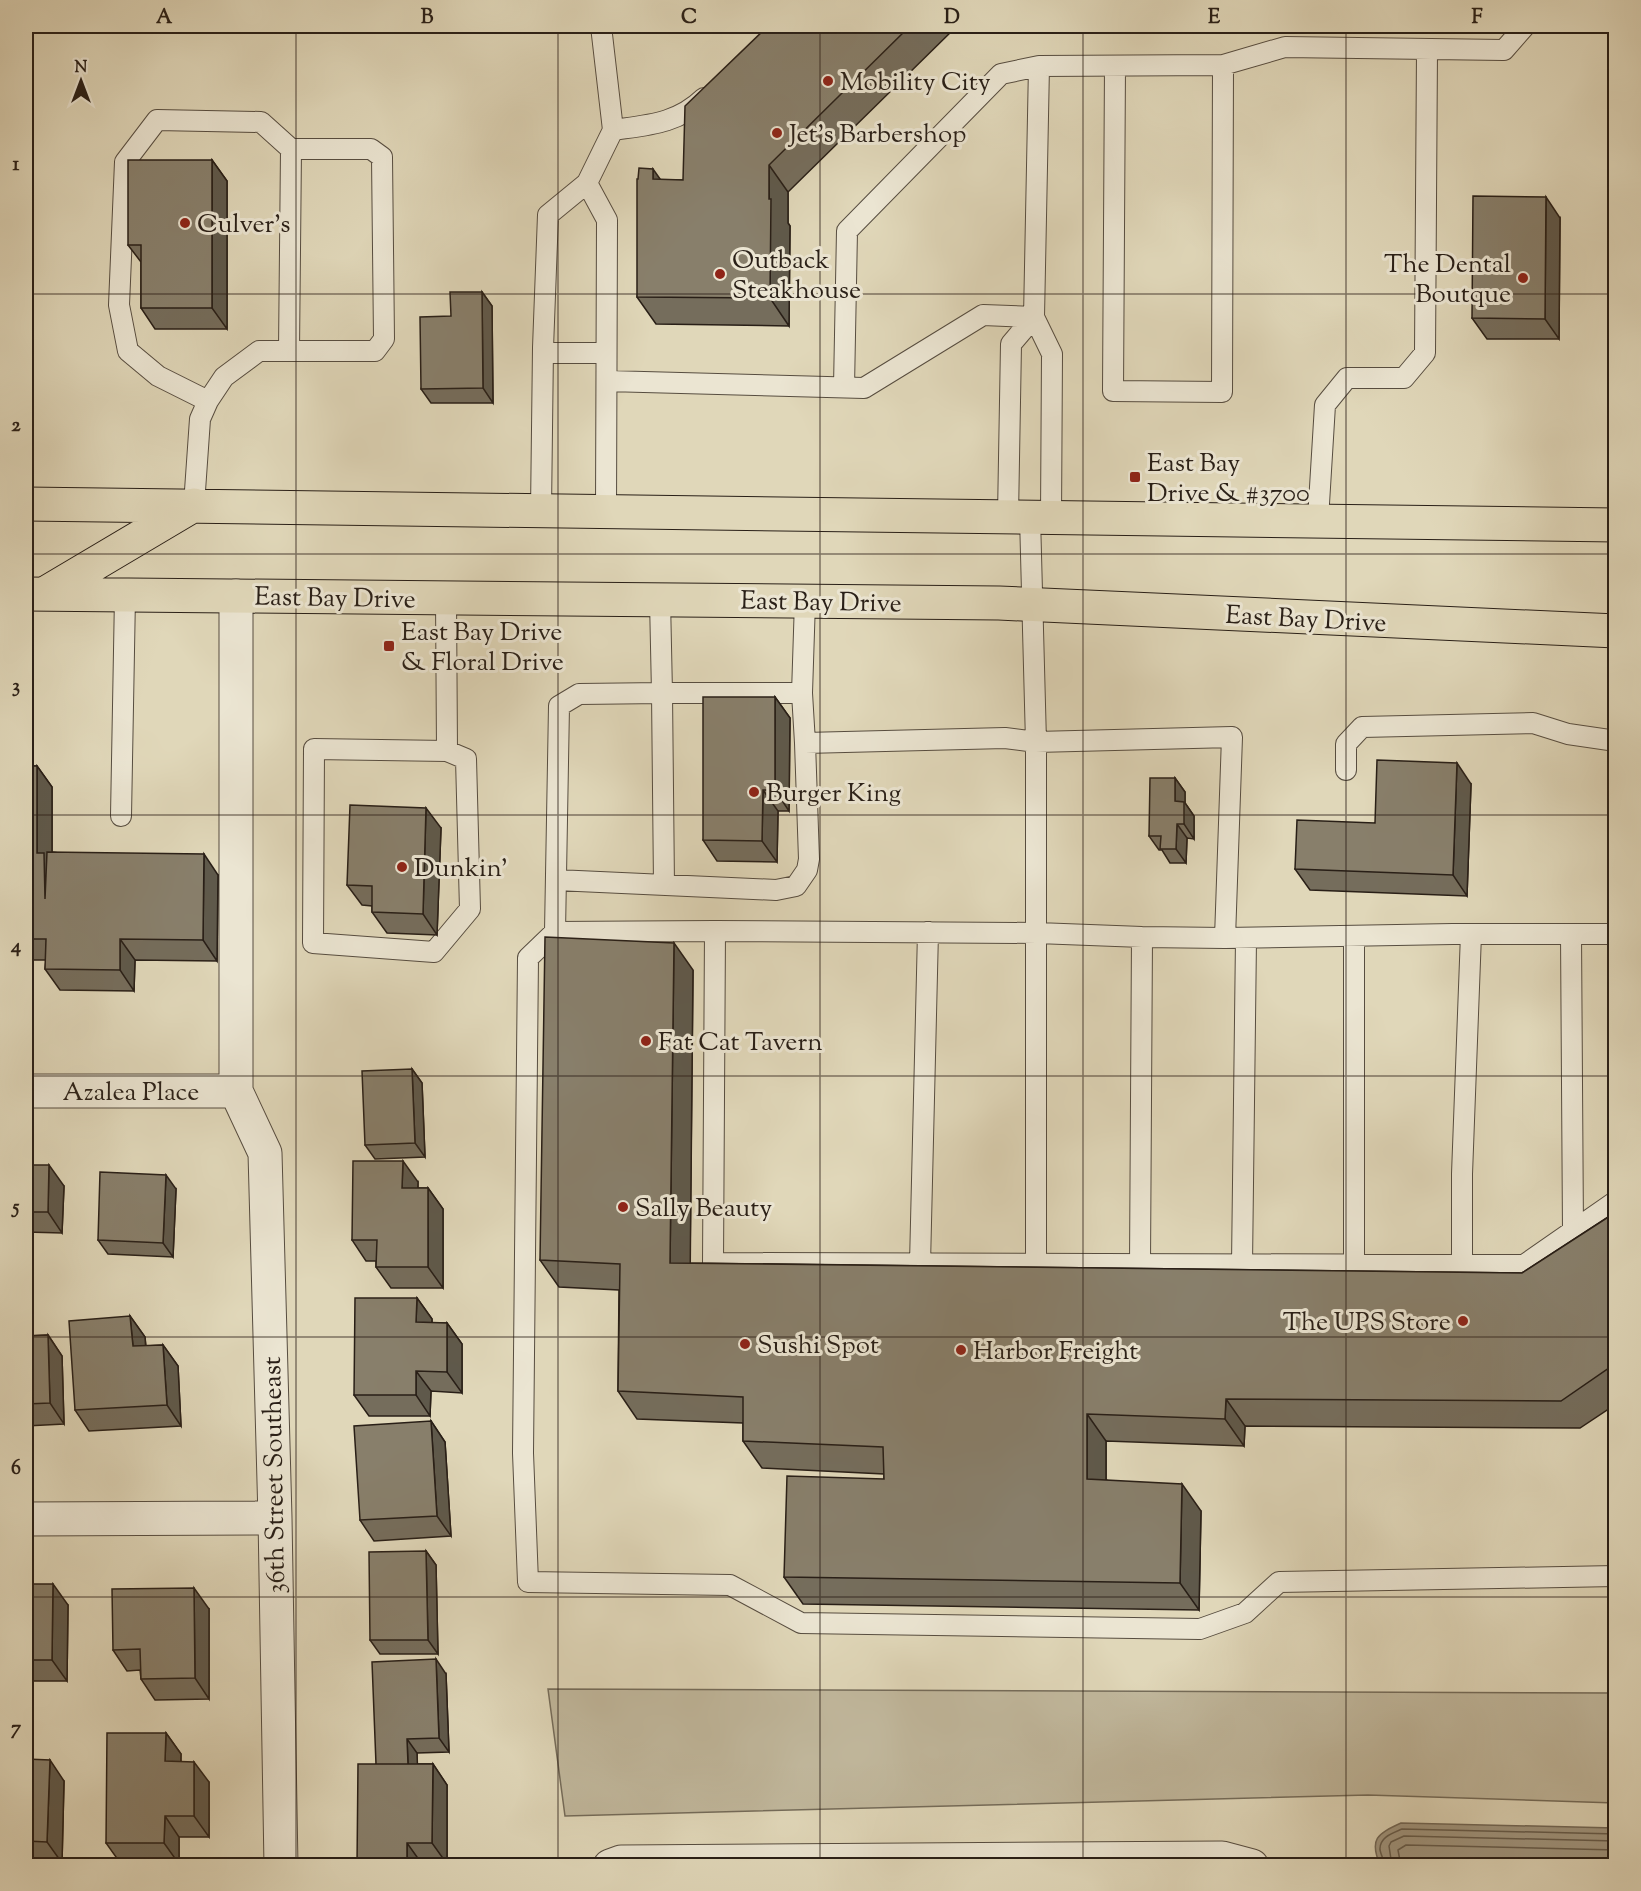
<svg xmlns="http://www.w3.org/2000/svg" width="1641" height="1891" viewBox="0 0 1641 1891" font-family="'Sorts Mill Goudy',serif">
  <rect width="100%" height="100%" fill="#e0d7b9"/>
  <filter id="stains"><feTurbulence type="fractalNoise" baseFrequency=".00333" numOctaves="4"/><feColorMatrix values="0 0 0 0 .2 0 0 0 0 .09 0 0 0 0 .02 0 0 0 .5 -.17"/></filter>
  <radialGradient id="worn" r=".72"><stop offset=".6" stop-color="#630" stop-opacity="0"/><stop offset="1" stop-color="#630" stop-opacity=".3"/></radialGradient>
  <!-- green -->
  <path fill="#c1b89d" stroke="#756c5a" stroke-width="1.5" d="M548,1689L1615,1693V1803L1368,1795L565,1816Z"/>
  <!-- water -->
  <path fill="#a29882" stroke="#726857" stroke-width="1.5" d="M1401,1823L1615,1828V1865H1380C1369,1839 1377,1834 1401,1823Z"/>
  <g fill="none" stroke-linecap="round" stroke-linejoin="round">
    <!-- shore -->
    <path stroke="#665c4c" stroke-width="1.5" d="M1385,1866C1384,1860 1381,1855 1380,1850C1379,1837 1393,1833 1402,1829L1616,1834
      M1392,1866L1389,1846L1391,1842L1404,1836L1616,1841
      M1401,1866L1398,1850L1406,1845L1616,1850"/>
    <!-- service casing -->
    <g stroke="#574d40" stroke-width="22">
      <path id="service" d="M1039,66L1034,317L1052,354L1051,517
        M1115,66L1113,391L1222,392L1223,65
        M613,130C648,125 677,124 704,98
        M587,183L613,130L601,26
        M543,353H606
        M607,381L864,388L983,315L1034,317
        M844,387L847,231L1001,74L1039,66L1223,65L1285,47L1504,50L1525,26
        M208,401L158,376L128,351L119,305L125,162L157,120L261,122L291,149
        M194,505L200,419L208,401L224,377L259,351H375L384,339L382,157L371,149H291L289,351
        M541,510L543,348L548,215L587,183L607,220L606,511
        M1008,516L1011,344L1034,317
        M1318,520L1325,405L1347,378H1404L1425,353L1427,50
        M446,598L447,751L314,749L313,943L434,952L470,909L466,759L447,751
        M660,600L662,693H802
        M805,601L802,693L805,743L1005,738L1036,742V1264
        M1346,770V744L1362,727L1533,723L1568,734L1616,741
        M121,816L125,596
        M556,880L776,890L796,886L807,870L809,859L805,743
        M715,931L1037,933L1142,937L1225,938L1232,737L1036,742L1030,517
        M555,932L559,706L579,694L662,693L664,885
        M1571,934L1573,1231
        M1354,937V1265
        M1225,938L1453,934H1616
        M1616,1201L1524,1265L713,1263L715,931L555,932L528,958L523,1453L528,1582L730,1585L801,1623L1200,1629L1245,1613L1279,1582L1616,1576
        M920,1264L928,932
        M1140,1264L1142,937
        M1242,1265L1246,939
        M1462,1265V1174L1471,934"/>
    </g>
    <!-- minor casing -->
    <g stroke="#574d40" stroke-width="35">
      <path id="minor" d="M236,596V1091L265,1153L275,1518L281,1866
        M26,1091H236
        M26,1519L275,1518
        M610,1866L621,1862L1222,1858L1252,1866"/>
    </g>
    <!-- primary casing -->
    <g stroke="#291f17" stroke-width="35">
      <path id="primary" d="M26,504L1616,525
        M26,594L999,603L1616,631
        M44,594L194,505"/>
    </g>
    <!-- service -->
    <use href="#service" stroke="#ebe5d2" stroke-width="20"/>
    <!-- minor -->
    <use href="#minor" stroke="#ebe5d2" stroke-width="33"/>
    <!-- primary -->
    <use href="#primary" stroke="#e0d7b9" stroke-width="33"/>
  </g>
  <!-- wall -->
  <path fill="#756d5c" stroke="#291f17" stroke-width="1.5" d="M768,26H957L788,192V223L790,226L789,326L656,324L637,297L660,180H683Z
    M212,160L227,181V329H155L141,308V262L128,245Z
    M1560,218L1559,339H1487L1472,318Z
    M482,292L492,306L493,403H431L421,389L451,316Z
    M775,697L790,718L789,811H778L777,862L717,861L703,840Z
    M26,766H37L52,787V852L218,875L217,961L135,960L134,991L60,990L45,969L46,960H26Z
    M1175,778L1185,792V803L1194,816V839L1187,838L1186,863H1170L1162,850H1159L1149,836Z
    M1471,784L1467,896L1310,890L1295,869L1375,823Z
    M441,828L437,935L387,933L372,912V906L362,905L347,885Z
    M693,970L690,1263L1522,1273L1616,1212V1404L1580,1428L1245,1426L1244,1446L1106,1441V1480L1201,1511L1199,1610L803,1604L784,1577L884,1479V1474L762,1468L743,1441V1423L637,1419L618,1391L619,1290L559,1287L540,1260Z
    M412,1069L422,1083L425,1157L375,1159L365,1145Z
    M26,1165L64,1186L62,1233L26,1232Z
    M418,1182V1188H428L443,1209V1288H391L376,1267V1261H366L352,1240Z
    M176,1189L173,1257L108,1254L98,1240Z
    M417,1298L432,1319V1323H447L462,1344V1393L431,1391L430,1416H369L354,1395Z
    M130,1316L145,1337L146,1346L163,1345L178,1366L181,1426L89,1431L75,1410Z
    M48,1335L62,1356L64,1424L26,1426V1336Z
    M431,1421L445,1442L451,1536L374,1541L360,1520Z
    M426,1551L436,1565L438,1654H380L370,1640Z
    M26,1584L68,1605L67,1681H26Z
    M209,1609V1699L155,1700L141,1679L140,1670L127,1671L113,1650Z
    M446,1674L449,1752L417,1753V1764H433L447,1785V1864L357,1866L376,1764Z
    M166,1733L181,1754V1761L209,1782V1837H179V1864H121L106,1843Z
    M26,1759L64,1781L62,1863L26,1862Z"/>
  <!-- shaded-wall -->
  <path fill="#5f594b" stroke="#291f17" stroke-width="1.5" d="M212,160L227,181V329L212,308Z
    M769,165L788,192V223L790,226L789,326L770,298Z
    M653,169L672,196L653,179Z
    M1546,197L1560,218L1559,339L1545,319Z
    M482,292L492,306L493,403L483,388Z
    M775,697L790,718L789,811L775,790Z
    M1457,763L1471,784L1467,896L1453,875Z
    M37,766L52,787V863L45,899L37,853Z
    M1175,778L1185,792V803L1194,816V839L1184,824L1175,801Z
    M763,790L778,811L777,862L762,841Z
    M426,808L441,828L437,935L423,914Z
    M1177,824L1187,838L1186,863L1176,849Z
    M204,854L218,875L217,961L203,940Z
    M120,939L135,960L134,991L120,970Z
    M674,943L693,970L690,1290L670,1263Z
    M412,1069L422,1083L425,1157L415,1143Z
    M403,1161L418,1182L417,1209L402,1188Z
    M49,1165L64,1186L62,1233L48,1212Z
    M166,1175L176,1189L173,1257L163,1243Z
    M428,1188L443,1209V1288L428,1267Z
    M417,1298L432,1319L431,1343L416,1322Z
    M130,1316L145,1337L147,1367L133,1346Z
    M447,1323L462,1344V1393L447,1372Z
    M48,1335L62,1356L64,1424L50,1403Z
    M163,1345L178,1366L181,1426L167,1405Z
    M416,1371L431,1391L430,1416L416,1395Z
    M1226,1399L1245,1426L1244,1446L1225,1419Z
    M1087,1414L1106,1441V1506L1087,1479Z
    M431,1421L445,1442L451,1536L437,1516Z
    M1182,1484L1201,1511L1199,1610L1180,1583Z
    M426,1551L436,1565L438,1654L428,1640Z
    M53,1584L68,1605L67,1681L52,1660Z
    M194,1588L209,1609V1699L195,1678Z
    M436,1659L446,1674L449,1752L439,1738Z
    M166,1733L181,1754L180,1782L165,1761Z
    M407,1739L417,1753L418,1779L408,1765Z
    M50,1760L64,1781L62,1863L47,1842Z
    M194,1762L209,1782V1837L194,1816Z
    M433,1764L447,1785V1864L432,1843Z
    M165,1816L179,1837V1864L164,1843Z
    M407,1843L422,1864V1866H407Z"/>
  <!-- building -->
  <path fill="#887f6b" stroke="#291f17" stroke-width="1.5" d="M768,26H910L769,165V199H771L770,298L637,297V179H638L639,168L653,169V179L683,180L685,106Z
    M128,160H212V308H141V245H128Z
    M1473,196L1546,197L1545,319L1472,318Z
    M450,292H482L483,388L421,389L420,317L451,316Z
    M703,697H775V790H763L762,841L703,840Z
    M1377,760L1457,763L1453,875L1295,869L1297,820L1375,823Z
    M26,766H37V853H44L45,899L47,852L204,854L203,940L120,939V970L45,969L46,939H26Z
    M1150,778H1175V801L1184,802V824H1177L1176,849H1160L1161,836H1149Z
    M350,805L426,808L423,914L372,912V886L347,885Z
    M545,937L674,943L670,1263L1522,1273L1616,1212V1363L1561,1401L1226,1399L1225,1419L1087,1414V1479L1182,1484L1180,1583L784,1577L787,1476L884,1479L883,1447L743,1441V1397L618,1391L620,1264L540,1260Z
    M412,1069L415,1143L365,1145L362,1071Z
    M353,1161H403L402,1188H428V1267H376L377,1240H352Z
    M26,1165H49L48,1212H26Z
    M100,1172L166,1175L163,1243L98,1240Z
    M355,1298H417L416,1322L447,1323V1372L416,1371V1395H354Z
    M130,1316L133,1346L163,1345L167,1405L75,1410L69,1321Z
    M48,1335L50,1403L26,1404V1336Z
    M431,1421L437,1516L360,1520L354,1426Z
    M426,1551L428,1640H370L369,1552Z
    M26,1584H53L52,1660H26Z
    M194,1588L195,1678L141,1679L140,1649L113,1650L112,1589Z
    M436,1659L439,1738L407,1739L408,1764H376L372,1662Z
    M107,1733H166L165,1761L194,1762V1816H165L164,1843H106Z
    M26,1759L50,1760L47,1842L26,1841Z
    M358,1764H433L432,1843H407V1866H357Z
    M973,1863L1040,1864V1866H973Z"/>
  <!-- grid -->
  <path fill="none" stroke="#291f17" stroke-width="1.5" stroke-opacity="0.55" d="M296,26V1866M558,26V1866M820,26V1866M1083,26V1866M1346,26V1866M26,294H1616M26,554H1616M26,815H1616M26,1076H1616M26,1337H1616M26,1597H1616"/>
  <!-- markers -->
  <g fill="#8f2418" stroke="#ebe5d2" stroke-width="2">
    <circle cx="828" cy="81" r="6"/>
    <circle cx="777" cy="133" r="6"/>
    <circle cx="185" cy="223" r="6"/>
    <circle cx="720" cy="274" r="6"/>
    <circle cx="1523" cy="278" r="6"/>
    <rect x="1129" y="471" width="12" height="12" rx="3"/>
    <rect x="383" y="640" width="12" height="12" rx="3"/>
    <circle cx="754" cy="792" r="6"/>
    <circle cx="402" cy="867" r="6"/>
    <circle cx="646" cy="1041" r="6"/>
    <circle cx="623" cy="1207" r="6"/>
    <circle cx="1463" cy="1321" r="6"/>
    <circle cx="745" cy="1344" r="6"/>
    <circle cx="961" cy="1350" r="6"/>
  </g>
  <g text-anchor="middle" stroke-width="6" stroke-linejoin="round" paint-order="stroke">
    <!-- poi labels -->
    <g font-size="26" fill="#291f17" stroke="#ebe5d2" text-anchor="start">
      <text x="840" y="90">Mobility City</text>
      <text x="789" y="142">Jet's Barbershop</text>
      <text x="197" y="232">Culver's</text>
      <text x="732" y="268">Outback<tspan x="732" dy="30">Steakhouse</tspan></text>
      <text x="1511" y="272" text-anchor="end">The Dental<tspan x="1511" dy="30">Boutque</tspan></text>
      <text x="1147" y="471">East Bay<tspan x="1147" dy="30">Drive &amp; #3700</tspan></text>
      <text x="401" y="640">East Bay Drive<tspan x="401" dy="30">&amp; Floral Drive</tspan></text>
      <text x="766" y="801">Burger King</text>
      <text x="414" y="876">Dunkin'</text>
      <text x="658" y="1050">Fat Cat Tavern</text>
      <text x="635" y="1216">Sally Beauty</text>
      <text x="1451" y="1330" text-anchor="end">The UPS Store</text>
      <text x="757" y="1353">Sushi Spot</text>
      <text x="973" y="1359">Harbor Freight</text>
    </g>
    <!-- street labels -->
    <g font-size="26" fill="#291f17" stroke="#ebe5d2">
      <text transform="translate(335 597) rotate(1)" y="9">East Bay Drive</text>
      <text transform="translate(821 601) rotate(1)" y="9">East Bay Drive</text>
      <text transform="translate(1306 618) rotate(3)" y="9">East Bay Drive</text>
      <text x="131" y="1100">Azalea Place</text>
      <text transform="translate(273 1475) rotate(-91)" y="9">36th Street Southeast</text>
    </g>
  </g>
  <!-- margin -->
  <rect width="1641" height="1891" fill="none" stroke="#e0d7b9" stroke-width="66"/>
  <!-- north arrow -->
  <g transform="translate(81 81)" stroke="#ebe5d2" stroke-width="4.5" paint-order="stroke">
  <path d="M0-4.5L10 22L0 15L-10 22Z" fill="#291f17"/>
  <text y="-9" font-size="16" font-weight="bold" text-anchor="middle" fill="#291f17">N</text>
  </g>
  <rect x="33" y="33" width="1575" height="1825" fill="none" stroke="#291f17" stroke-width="2"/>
  <g font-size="20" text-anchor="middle" font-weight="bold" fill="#291f17">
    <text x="164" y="23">A</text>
    <text x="427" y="23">B</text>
    <text x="689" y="23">C</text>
    <text x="952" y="23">D</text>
    <text x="1214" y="23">E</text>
    <text x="1477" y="23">F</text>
    <text x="16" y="170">1</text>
    <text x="16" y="431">2</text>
    <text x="16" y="692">3</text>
    <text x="16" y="952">4</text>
    <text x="16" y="1213">5</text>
    <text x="16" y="1474">6</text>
    <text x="16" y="1734">7</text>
  </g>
  <rect width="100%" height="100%" filter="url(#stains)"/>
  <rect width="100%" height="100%" fill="url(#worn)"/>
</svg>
